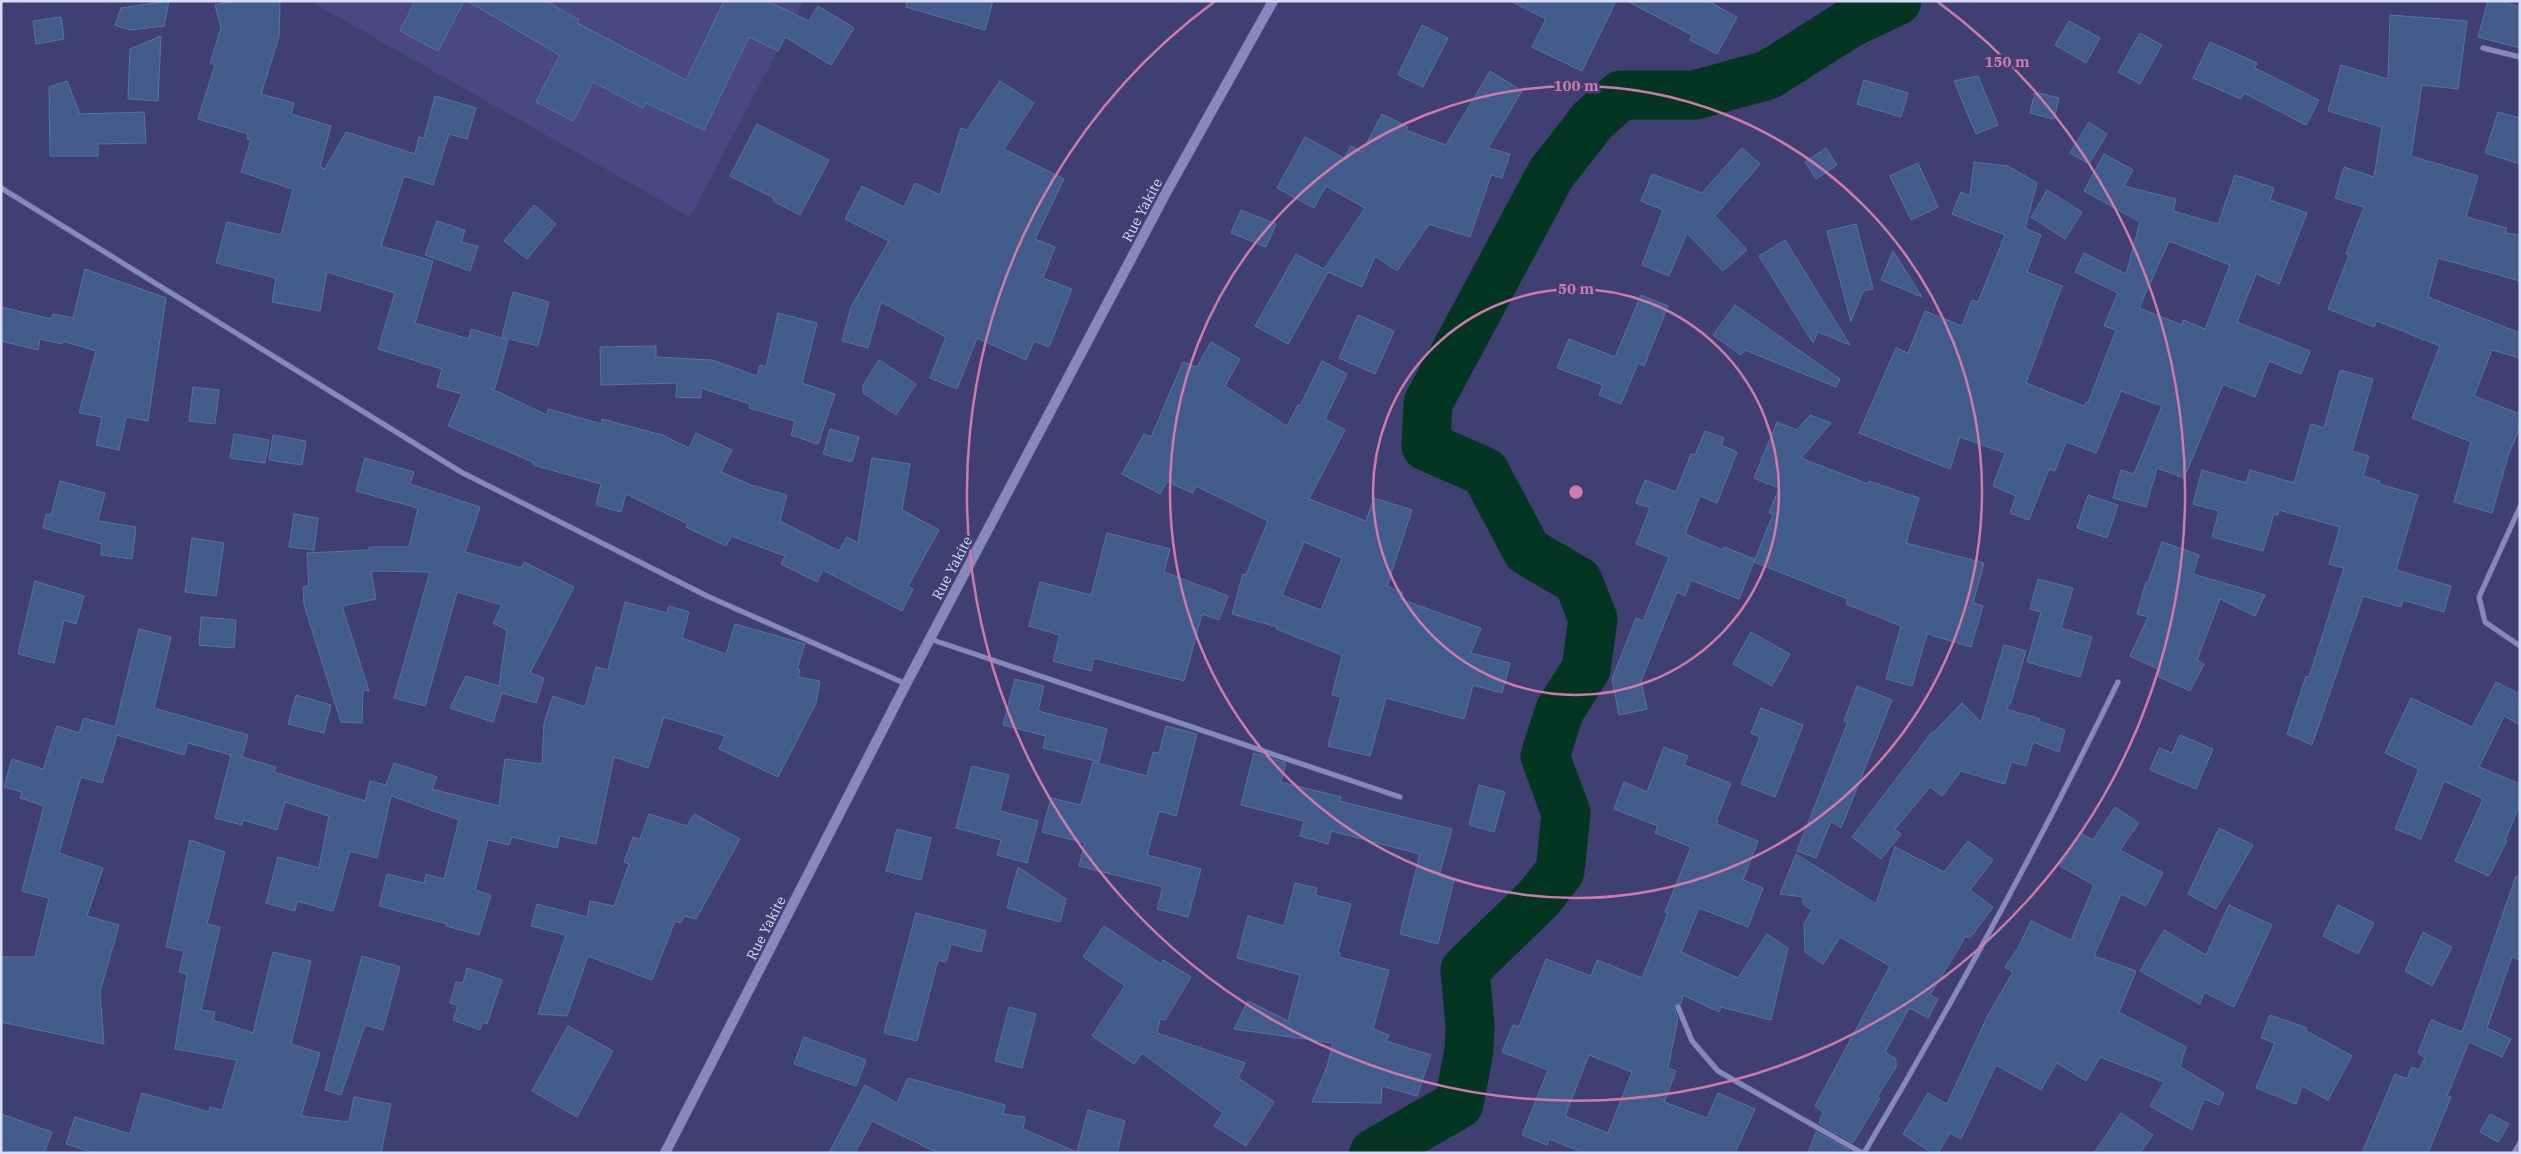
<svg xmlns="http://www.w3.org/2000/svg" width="2521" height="1154" viewBox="0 0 2521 1154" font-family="'IBM Plex Serif',serif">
  <rect width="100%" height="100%" fill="#3f3f71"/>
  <!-- built -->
  <path fill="#494882" d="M310,1H804L690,217Z"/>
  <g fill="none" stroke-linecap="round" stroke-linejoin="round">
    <!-- river -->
    <path stroke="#043522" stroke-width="49" d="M1374,1153L1459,1104L1469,1050L1470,1025L1465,970L1538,899L1560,871L1566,813L1545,756L1560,710L1586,669L1593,619L1578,581L1527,551L1485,472L1426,446L1428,403L1551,174L1592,121L1621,95H1695L1768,75L1850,23L1897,1"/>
  </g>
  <!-- building -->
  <path fill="#415b8b" stroke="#5873a5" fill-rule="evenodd" d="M169,1L164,26L130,30L115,25L121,8Z
    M233,1H280L279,37L261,94L294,103L291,114L331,126L320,167L325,169L346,132L415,154L419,137L424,138L435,96L476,108L467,139L449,134L433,185L404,176L381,246L433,261L415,323L469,339L471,329L508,340L495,388H490L547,415L548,409L602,424V419L662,435L689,448L696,433L732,450L721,472L751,485L787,495L780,521L839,551L847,537L858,543L872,458L910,464L902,510L939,530L908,586L913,589L902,611L823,570L817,582L781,564L785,556L731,536L726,546L686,527L688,524L626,494L621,512L596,505L601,484L533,465V462L448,426L462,394L437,387L442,369L378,349L395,293L327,272L320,311L272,302L276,278L216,263L227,222L281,235L293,189L241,172L251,140L247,139L248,134L198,119L215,65L210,63L221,28L215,5Z
    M415,1H464L438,51L400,31Z
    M467,1H546L579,20L577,23L686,80L724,1H767L809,21L818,6L854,28L831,65L785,37L778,51L749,37L704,130L646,103L643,108L593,82L573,121L536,102L560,55Z
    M907,1H993L985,30L906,7Z
    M1510,1H1616L1582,71L1532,47L1546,19Z
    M1627,1H1708L1737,17L1717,54L1690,40L1692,35Z
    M2488,1H2500L2520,7V48L2478,37Z
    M2390,15L2467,21L2458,89L2422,85L2411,156L2478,176L2466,217L2507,228L2505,233L2520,235V281L2438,258L2428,297L2520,333V358L2492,350L2474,396L2520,414V427L2508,456L2492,513L2454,502L2471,442L2412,418L2440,346L2377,321L2374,327L2328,309L2349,255L2346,254L2364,207L2335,198L2344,167L2374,177L2382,127L2328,111L2341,65L2388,79Z
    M61,17L64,39L36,44L33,21Z
    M2069,21L2100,38L2086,63L2055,45Z
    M1422,25L1448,38L1423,87L1398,75Z
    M2140,33L2162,45L2140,84L2118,72Z
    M161,36L158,101L128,99L130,49Z
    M2210,42L2257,63L2255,68L2319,100L2306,125L2244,93L2241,99L2193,78Z
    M1490,71L1522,91L1488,148L1510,154L1502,178L1491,175L1470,237L1429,224L1397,271L1375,256L1362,287L1328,272L1288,344L1255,326L1296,254L1324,269L1365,208L1326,186L1314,208L1277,188L1305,137L1344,158L1351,146L1362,152L1382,114L1408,127L1406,130L1446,145Z
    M1978,76L1998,125L1976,134L1954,81Z
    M1864,80L1908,93L1901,117L1857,104Z
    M67,81L80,114L144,112L146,143L98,144V156H50L49,87Z
    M1000,81L1034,103L1004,149L1064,179L1035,239L1055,247L1043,278L1072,289L1049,347L1034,341L1026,360L977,338L957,389L930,378L946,337L881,302L868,348L842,341L851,307L889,241L845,219L862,186L904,207L915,183L940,195L961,128L967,130Z
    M2035,92L2059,98L2054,119L2030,113Z
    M2498,112L2520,118V164L2485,153Z
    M2089,122L2107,134L2089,164L2070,153Z
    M757,124L829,160L800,215L773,201L774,198L730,176Z
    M1742,148L1760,164L1715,216L1747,250L1723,271L1687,233L1669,276L1642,265L1663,210L1641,201L1652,174L1702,193Z
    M1826,148L1837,165L1816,179L1805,162Z
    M2104,154L2133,170L2124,186L2176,199L2173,211L2218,224L2235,175L2274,188L2270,200L2307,213L2279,284L2256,274L2237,322L2310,351L2301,374L2269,361L2255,397L2223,384L2184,478L2157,468L2146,507L2113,498L2121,470L2134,474L2162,406L2121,391L2096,453L2066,442L2055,471L2049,469L2029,520L2010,513L2016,496L1993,486L2005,453L1960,437L1950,469L1859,433L1896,348L1908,353L1925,311L1962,326L1972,300L1978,302L2005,235L1952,214L1961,192L1970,196L1974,162L2008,166L2037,183L2025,228L2041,235L2027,272L2062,286L2026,383L2084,406L2086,402L2088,403L2116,330L2104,326L2118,293L2075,272L2084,253L2126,274L2140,222L2084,191ZM2169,241L2230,265L2205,329L2183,320L2182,325L2139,308Z
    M1918,163L1938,207L1911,220L1890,176Z
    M2047,190L2082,212L2065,239L2031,217Z
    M534,205L556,224L527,259L504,241Z
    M1241,210L1276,224L1266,247L1231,233Z
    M437,221L465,230L461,242L478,246L470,271L425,255Z
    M1856,224L1873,289L1863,291L1851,322L1827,231Z
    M1785,240L1850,345L1818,332L1813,343L1759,256Z
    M1893,251L1922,297L1881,280Z
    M85,269L166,298L148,421L126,417L119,450L96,445L102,417L79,413L96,351L63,341L62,344L40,339L38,350L1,341V307L51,319L53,314L73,318Z
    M513,292L549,302L538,346L502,337Z
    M1641,295L1668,306L1644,366L1638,363L1621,404L1599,395L1603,385L1557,368L1569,339L1615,357Z
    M1735,305L1840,379L1836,387L1745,350L1741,355L1713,335Z
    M778,313L817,323L802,383L835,394L818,444L791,435L795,421L749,408L750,404L701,388V398L676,397L677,383L601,385L600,347L656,346V357L712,360L757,376L760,365L766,367Z
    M1358,315L1394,331L1375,374L1339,358Z
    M1211,342L1240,359L1225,386L1287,426L1298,405L1300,406L1322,361L1347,374L1325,419L1345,430L1309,499L1366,521L1374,498L1412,510L1387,586L1403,593L1400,599L1481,628L1471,653L1510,663L1502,693L1473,685L1464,719L1386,698L1370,756L1328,746L1341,697L1332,695L1342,655L1276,629L1277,627L1232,614L1243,574L1246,575L1268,521L1196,486L1193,493L1167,482L1160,494L1122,474L1144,434L1151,437L1183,362L1197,367ZM1304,542L1342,558L1321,610L1282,595Z
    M879,360L916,384L896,415L863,393V385Z
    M2340,370L2373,379L2352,451L2369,456L2363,476L2380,481L2379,484L2418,495L2396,570L2451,586L2444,612L2403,600L2401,607L2363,596L2312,745L2287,734L2306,676L2309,677L2344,568L2329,564L2340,527L2279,510L2278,515L2274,514L2263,551L2212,537L2219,511L2193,504L2202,470L2246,483L2250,470L2294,483L2311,424L2324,428Z
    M193,387L219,390L215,424L189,421Z
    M1810,415L1831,423L1801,458L1868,484L1869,481L1919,498L1906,543L1984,563L1973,603L1983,606L1971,647L1927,634L1912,686L1886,679L1901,626L1846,604L1848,599L1754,562L1773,514L1769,513L1779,488L1754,478L1777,422L1797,430Z
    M830,429L859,437L852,462L823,454Z
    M1705,431L1724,438L1721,445L1737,452L1717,503L1700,496L1685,534L1723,550L1724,547L1755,559L1739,599L1691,580L1685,596L1677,592L1641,681L1647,709L1619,715L1612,679L1636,618L1643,621L1669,557L1636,544L1650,508L1636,503L1645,480L1676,492L1691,454L1695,455Z
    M234,434L269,440L265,463L230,458Z
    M273,435L306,441L302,465L269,460Z
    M365,458L414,472L410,484L480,507L465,552L521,568L524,562L574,587L530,673L544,678L536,703L502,693L493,722L450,708L466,676L499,686L507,630L493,623L502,605L457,592L425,706L394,698L430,572L371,571L376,599L342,606L369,691L363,690L362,723L341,722L304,605L303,587L309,586L307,553L369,550V547H409L418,508L356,491Z
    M60,481L105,493L98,521L136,527L132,559L101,555L102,544L43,528L46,514L51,515Z
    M2088,495L2118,505L2107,538L2077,528Z
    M294,514L318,518L314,550L289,547Z
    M1107,533L1170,549L1164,572L1228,596L1219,620L1202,614L1184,681L1094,658L1091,671L1053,661L1060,635L1029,626L1040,582L1091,595Z
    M192,538L224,543L216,596L185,592Z
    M2162,542L2199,555L2193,574L2265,595L2255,616L2220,599L2197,660L2204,664L2190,691L2157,676L2160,670L2130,656L2148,617L2137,614L2146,582H2148Z
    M2038,579L2073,588L2061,628L2092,637L2080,677L2027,662L2041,612L2030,609Z
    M35,581L84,596L76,624L64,620L54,663L18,654Z
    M625,602L667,613L669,606L689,612L682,638L726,654L735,624L805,644L797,669L800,670L798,677L820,681L816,703L778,777L719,749L725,736L664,717L648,768L614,757L596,844L560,836L557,848L512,837L509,845L488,840L475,890L491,895L479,935L446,926L447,924L379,906L387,874L424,883L426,874L444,879L459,820L391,796L377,858L350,851L333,911L297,901L295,911L266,903L278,857L319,868L329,816L285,802L277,830L243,820L242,825L215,818L231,755L188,743L184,755L117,735L102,783L81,777L59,853L103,868L87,916L119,925L100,992L104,1044L1,1022V957H35L49,898L22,891L44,806L20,798L22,792L4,787L12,759L43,769L57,726L79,733L84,718L115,727L139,629L171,637L154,708L248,735L242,757L276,767L274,772L365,801L370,781L386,785L394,763L437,777L432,789L499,806L505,759L542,764L544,723L553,696L585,707L596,667L608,670Z
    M201,617L236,620L234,648L199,645Z
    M1751,632L1790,654L1772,686L1733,664Z
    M2004,645L2026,651L2011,702L2006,709L2040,719L2039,721L2065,730L2059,752L2033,742L2026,766L2011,762L2005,784L1961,771L1942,796L1930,787L1895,829L1901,834L1881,859L1852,837L1932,732L1933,733L1962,703L1981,722Z
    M1015,679L1044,686L1038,711L1107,729L1099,762L1043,748L1046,736L1003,725Z
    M2496,682L2520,694V725L2504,716L2479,767L2520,784V804L2505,840L2507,841L2489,876L2455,861L2483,799L2444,781L2421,839L2395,829L2419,769L2385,753L2411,698L2472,727Z
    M1857,686L1892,700L1841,828L1831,821L1816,858L1797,851L1848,722L1844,721Z
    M296,695L331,705L324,733L288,724Z
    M1761,708L1803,725L1775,797L1741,784L1760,737L1751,733Z
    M1166,726L1197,734L1176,816L1159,811L1147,855L1201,869L1188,917L1157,909L1163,887L1079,866L1085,843L1042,832L1051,798L1081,805L1093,762L1147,776L1153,752L1159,753Z
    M2180,735L2213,749L2196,789L2150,770L2159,748L2172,753Z
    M1664,747L1688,756L1684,765L1731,783L1716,821H1718L1716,824L1758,841L1743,880L1763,888L1748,927L1699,908L1681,952L1738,978L1767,934L1788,948L1771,1020L1721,1007L1719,1012L1683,995L1681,1004H1675L1674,1008L1678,1019L1668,1068L1676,1071L1664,1102L1707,1118L1718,1093L1755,1109L1735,1153H1584L1549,1139L1547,1145L1522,1135L1548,1070L1502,1052L1513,1025L1519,1027L1546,959L1591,976L1597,960L1642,978L1668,913L1665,912L1691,847L1655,833L1658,826L1614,809L1624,782L1647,792ZM1589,1055L1632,1072L1608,1133L1565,1116Z
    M1254,753L1286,763L1281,782L1341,797L1339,801L1452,829L1439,876L1454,880L1438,944L1400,934L1420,854L1331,831L1328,844L1300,836L1304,821L1241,805Z
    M972,766L1009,775L1000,811L1038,821L1027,863L997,855L1001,840L956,828Z
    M1479,785L1505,792L1494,832L1469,825Z
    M2115,807L2139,823L2120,850L2163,873L2146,906L2121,894L2094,956L2136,971L2119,1012L2186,1047L2180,1067L2224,1093L2219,1105L2204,1099L2192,1130L2150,1106L2164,1082L2100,1057L2086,1081L2057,1063L2041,1090L1996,1065L1961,1139L1950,1133L1938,1153H1932L1903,1134L1928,1093L1947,1104L1987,1017L2013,972L2005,967L2018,948L2031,921L2071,940L2094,885L2060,866L2080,833L2093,840Z
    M649,814L687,826L694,814L740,839L696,919L684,916L681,923L675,921L652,980L588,956L567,1016L538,1014L566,935L531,926L537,904L587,917L590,901L614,906L629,864L624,862L633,837L640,839Z
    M2219,828L2253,845L2216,909L2188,894Z
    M897,829L931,838L921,880L886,871Z
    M190,840L225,852L207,924L220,927L201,1010L215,1012L213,1020L253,1033L273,952L311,961L291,1044L320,1053L301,1116L349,1122L354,1097L391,1104L381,1153H95L66,1144L75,1117L130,1134L142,1093L209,1112L210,1107L222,1110L237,1060L175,1049L187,974L179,972L184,951L166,947Z
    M1968,841L1993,860L1970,890L1993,907L1970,938L1966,936L1930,995L1938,999L1928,1018L1909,1008L1885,1052L1896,1059V1067L1877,1097L1880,1098L1853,1143L1819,1123L1823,1112L1815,1106L1890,966L1840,937L1823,964L1805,952L1804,924L1812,910L1803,904V897L1780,894L1796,854L1876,904L1895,847L1944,872Z
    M1018,867L1066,899L1060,922L1007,908Z
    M2516,876L2520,877V960L2512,957L2487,1028L2511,1039L2502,1057L2469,1042L2447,1096L2451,1097L2428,1153H2362L2395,1074L2407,1079L2412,1067L2419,1070L2425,1058L2418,1053L2431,1020L2462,1032Z
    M1295,883L1317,888L1315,895L1351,904L1338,952L1340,953L1339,957L1389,970L1373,1029L1389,1035L1386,1041L1431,1055L1417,1096L1382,1086L1381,1103L1312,1102L1327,1067L1333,1043L1234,1029L1248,1001L1288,1021L1300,975L1237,958L1248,916L1284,926Z
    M2229,905L2272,925L2234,1007L2204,992L2200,1004L2140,971L2164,930L2206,955Z
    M2338,905L2374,923L2358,954L2323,936Z
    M916,913L986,931L981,952L951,944L946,962L938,960L917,1041L884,1033Z
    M1104,926L1161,964L1163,960L1191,977L1165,1020L1160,1019L1157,1033L1245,1063L1238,1078L1274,1102L1246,1146L1214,1126L1223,1113L1142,1053L1134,1064L1092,1036L1125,986L1083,957Z
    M2423,932L2452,947L2432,986L2405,971Z
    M362,956L400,967L383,1030L365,1025L341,1095L325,1090Z
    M467,968L502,980L487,1024L482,1022L480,1030L453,1020L458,1006L450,1003L456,982L463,983Z
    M1009,1007L1036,1014L1022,1068L995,1061Z
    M2270,1015L2307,1028L2305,1030L2352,1056L2328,1100L2302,1086L2296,1104L2256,1088L2275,1043L2261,1038Z
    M568,1026L613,1051L577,1117L532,1091Z
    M804,1037L866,1060L856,1086L794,1064Z
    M908,1078L1005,1105L1003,1114L1025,1117L1023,1129L1077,1152L1088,1110L1125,1121L1117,1153H938L872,1121L855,1153H829L865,1085L897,1103Z
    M2121,1113L2153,1135L2140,1153H2094Z
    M1,1114L52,1132L44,1153H1Z
    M2490,1114L2509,1124L2498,1142L2480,1132Z
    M1816,1132L1849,1150L1847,1153H1808Z"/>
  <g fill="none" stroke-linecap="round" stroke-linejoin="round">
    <!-- street casing -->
    <g stroke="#595882" stroke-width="6">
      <path id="street" d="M2483,48L2520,57
        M1,188L461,472L707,596L906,684
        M2520,507L2479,597L2485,622L2520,646
        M930,639L1400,797
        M1678,1007L1692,1041L1718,1071L1862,1153
        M1864,1153C1955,999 2040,843 2118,682
        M2514,1153L2520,1143"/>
    </g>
    <!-- secondary casing -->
    <g stroke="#595882" stroke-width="11">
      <path id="secondary" d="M665,1153L906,684L1168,189L1273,1"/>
    </g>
    <!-- street -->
    <use href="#street" stroke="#8688c0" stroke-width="5"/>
    <!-- secondary -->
    <use href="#secondary" stroke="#8688c0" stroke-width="10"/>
  </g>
  <!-- distance rings -->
  <g fill="none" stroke="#ce7aaa" stroke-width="2.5">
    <circle cx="1576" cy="492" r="203"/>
    <circle cx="1576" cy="492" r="406"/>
    <path d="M1938 2A609 609 0 1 1 1214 2"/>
  </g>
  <g text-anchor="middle" stroke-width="5" stroke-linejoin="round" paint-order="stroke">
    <!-- street labels -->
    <g font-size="14" fill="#d9dcfa" stroke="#3f3f71">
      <text transform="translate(1142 210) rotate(-62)" y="5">Rue Yakite</text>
      <text transform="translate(952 568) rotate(-62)" y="5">Rue Yakite</text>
      <text transform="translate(766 928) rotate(-63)" y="5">Rue Yakite</text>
    </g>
  </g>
  <circle cx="1576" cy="492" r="8" fill="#ce7aaa" stroke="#3f3f71" stroke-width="2.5"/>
  <g font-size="15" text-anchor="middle" font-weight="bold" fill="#ce7aaa" stroke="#3f3f71" stroke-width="5" stroke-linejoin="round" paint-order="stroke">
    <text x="2007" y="67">150 m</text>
    <text x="1576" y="91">100 m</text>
    <text x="1576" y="294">50 m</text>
  </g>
  <!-- border -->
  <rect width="2521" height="1154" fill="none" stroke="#d9dcfa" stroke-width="5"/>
</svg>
